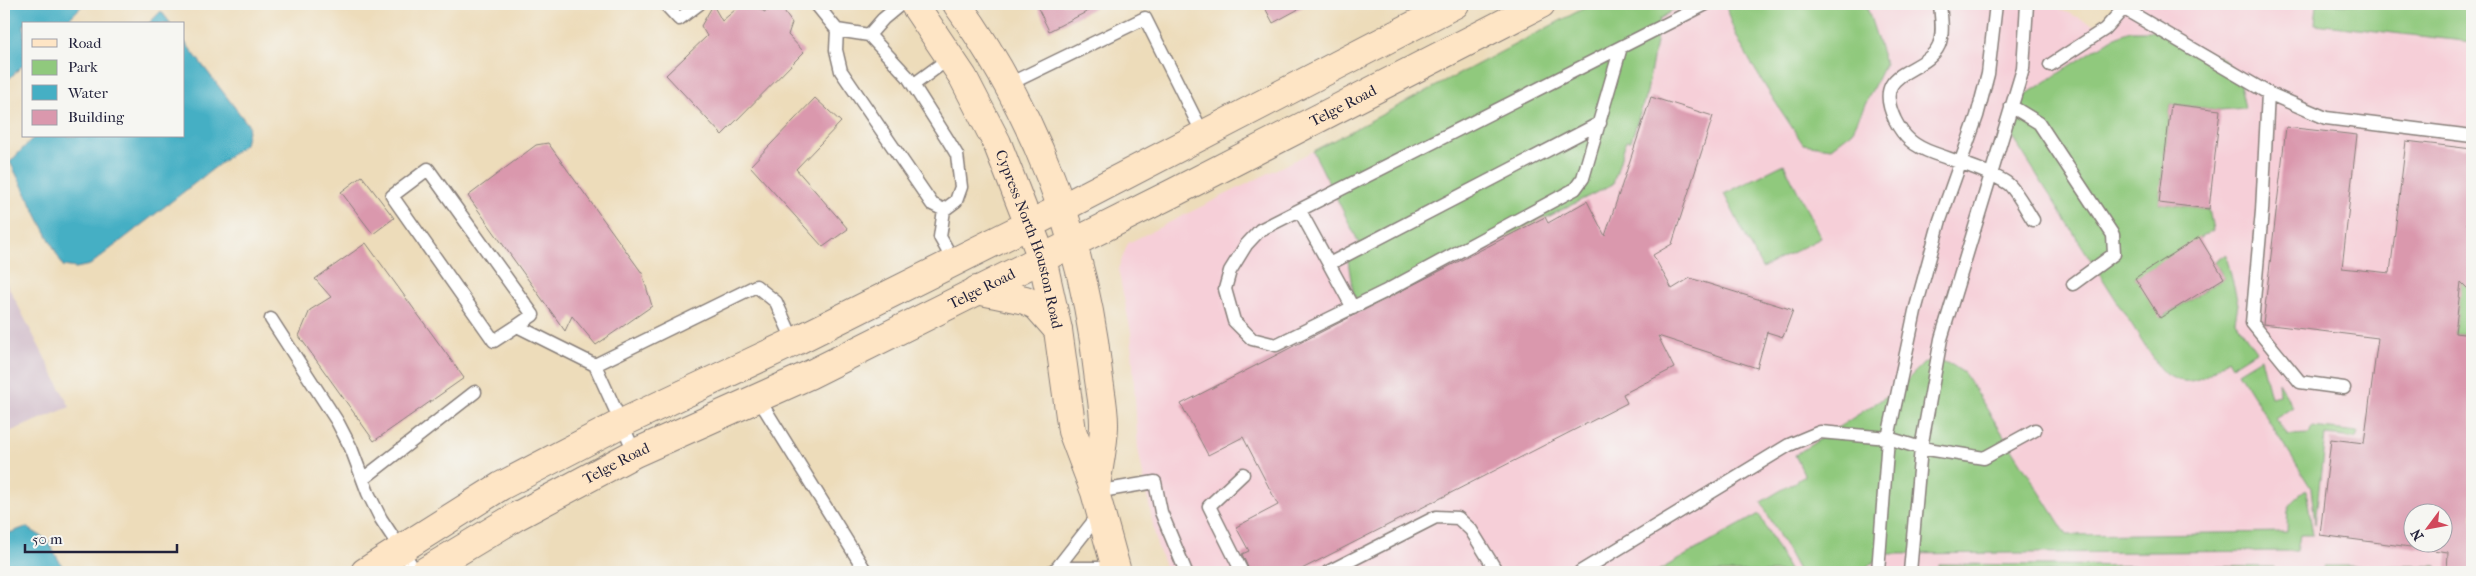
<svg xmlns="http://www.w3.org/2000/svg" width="2476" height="576" viewBox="0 0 2476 576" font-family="'IM FELL French Canon',serif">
  <rect width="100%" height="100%" fill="#f6f6f2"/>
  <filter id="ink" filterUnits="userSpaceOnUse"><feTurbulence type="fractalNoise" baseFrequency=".02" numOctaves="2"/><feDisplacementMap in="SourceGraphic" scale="10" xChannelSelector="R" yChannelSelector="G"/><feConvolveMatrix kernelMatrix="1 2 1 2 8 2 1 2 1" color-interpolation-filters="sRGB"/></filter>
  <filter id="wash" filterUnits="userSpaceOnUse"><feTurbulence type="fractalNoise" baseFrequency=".0096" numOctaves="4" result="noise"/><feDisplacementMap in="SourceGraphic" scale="20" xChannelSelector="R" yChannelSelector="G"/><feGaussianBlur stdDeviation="1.12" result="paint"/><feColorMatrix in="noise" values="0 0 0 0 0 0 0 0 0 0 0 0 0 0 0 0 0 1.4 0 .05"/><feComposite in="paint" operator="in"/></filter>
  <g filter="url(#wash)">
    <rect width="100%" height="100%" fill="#eddcba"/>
    <!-- built -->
    <path fill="#f6cfd8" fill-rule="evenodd" d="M1592,4H2056L2061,10L2105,29L2125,4H2472V572H1167L1157,545L1138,449L1131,332L1118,269L1128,243L1313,151ZM2414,514H2444V544H2414Z"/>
    <!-- industrial -->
    <path fill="#d1bdca" d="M4,278L70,407L4,434Z"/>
    <!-- green -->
    <path fill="#90c97d" stroke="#59765c" d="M1592,4H1682L1660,19L1647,92L1631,141H1626L1613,184L1361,311L1353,292L1348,261L1359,243L1313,151Z
      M1727,4H1866L1885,63L1852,132L1831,148L1803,144C1787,119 1723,28 1727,4Z
      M2317,4H2472V42L2315,24Z
      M2130,31H2154L2221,57L2238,75L2245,108L2220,110L2171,104L2159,203L2209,209L2213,230L2135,278L2161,318L2224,278L2215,262L2226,254L2238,304L2235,321L2256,351L2232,366L2228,359C2205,379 2185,392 2160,369L2014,139L2009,125L2019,99L2113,38Z
      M1784,164L1821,238L1762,268L1724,194Z
      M2461,276L2472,293V335L2455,333Z
      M2261,358L2271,397L2279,395L2278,382L2293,407L2275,419L2288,435L2309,434L2312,427L2358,432L2356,438L2325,435L2315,524L2311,488L2238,372Z
      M1941,361L1952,365L1964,373L2067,535L2287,532C2288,508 2285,505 2306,490L2313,535H2300L2297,551L1886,554L1859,572H1799L1761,502L1805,476L1795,455L1898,389L1925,362Z
      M1759,514L1790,572H1656Z
      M1939,564L2274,567V572H1939Z
      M2323,566H2436V572H2323Z"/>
    <!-- water -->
    <path fill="#45afc4" stroke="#346880" d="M4,4H84L64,24H24V64L4,84Z
      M161,11L171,24H148Z
      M184,41L249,126L245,144L90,265L76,268L63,266L10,162L35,136H184Z
      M26,527L46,539L66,572H4V535Z"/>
    <g id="blocks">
      <!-- building -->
      <path fill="#da98ad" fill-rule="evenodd" d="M742,4H751L765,12L780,6L792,23L788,35L804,52L722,135L666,75L707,36L701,26L713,5L722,21Z
        M1036,4H1102L1049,31Z
        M1263,4H1308L1273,23Z
        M1651,97L1713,116L1672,244L1653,255L1672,289L1690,278L1793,310L1783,337L1767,332L1757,368L1658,336L1674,368L1623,394L1627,403L1296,572H1250L1242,554L1249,551L1236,527L1278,505L1243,437L1208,455L1181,404L1545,217L1548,223L1587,201L1605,236Z
        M815,98L841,122L796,169L848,229L823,247L750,166Z
        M2171,104L2220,110L2209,209L2159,203Z
        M2286,127L2357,135L2342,268L2390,273L2406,141L2472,149V177L2467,224L2472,225V293L2461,282L2455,333L2472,335V572H2447L2448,552L2320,535L2331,439L2364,443L2378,338L2263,324ZM2414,514H2444V544H2414Z
        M548,143L642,273L652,306L596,345L572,316L565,331L468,196L536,145Z
        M362,176L394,218L373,234L341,192Z
        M2199,237L2224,278L2160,318L2135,278Z
        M366,243L464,378L374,441L299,336L310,310L331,297L315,279Z"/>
    </g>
  </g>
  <g filter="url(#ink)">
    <use href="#blocks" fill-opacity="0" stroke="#887f7a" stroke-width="1"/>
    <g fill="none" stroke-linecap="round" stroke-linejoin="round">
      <!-- lane casing -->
      <g stroke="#887f7a" stroke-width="15">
        <path id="lane" d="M665,4L679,19L699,4
          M816,4L837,30
          M1940,4C1941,17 1944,33 1939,45C1925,76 1870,67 1895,120C1904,138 1914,146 1933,153C1955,161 1989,171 2007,183C2015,188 2027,211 2033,220
          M2116,4L2268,93L2326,118L2472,136
          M869,35L883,19L901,4
          M1621,47L1583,178L1575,189L1384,292L1276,345L1252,339L1234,321L1225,289L1230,271L1246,245L1260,230L1706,4
          M2050,65L2105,29L2123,9
          M913,85L951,57
          M1007,85L1145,18L1204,136
          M2268,93L2262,211L2252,323L2300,382L2344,388
          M2011,106L2039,123L2113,235L2114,254L2073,284
          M944,210L932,204L841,71L836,50L837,30L869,35L908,77L948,140L957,155L961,187L956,201L944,210L940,237L954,262
          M1300,211L1353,308
          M1329,264L1600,123
          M271,319L337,421L351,448L368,493L381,519L416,572
          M517,326L533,315L428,169L392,196L494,341L517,326L595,365
          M758,398L866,572
          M635,453L595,365L756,286L776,302L794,342
          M363,479L475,392
          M1095,492L1155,482L1161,512L1186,572
          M1057,568H1115
          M1051,572L1057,568L1100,513
          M1242,572L1209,506L1243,474
          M1328,572L1436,517L1458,518L1471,530L1497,572
          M1580,572L1789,445L1820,432L1888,438L1921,448L1984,458L2035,430
          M1878,572L1888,438L1915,311L1940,220L1977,116L1988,74L1996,4
          M1910,572L1921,448L1941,339L2023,69L2027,4"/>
      </g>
      <!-- secondary casing -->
      <g stroke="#887f7a" stroke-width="30">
        <g id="secondary">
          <path id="s1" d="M914,4L963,77L997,143L1042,258L1058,330L1072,431L1095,492L1117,572"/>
          <path d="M957,4C1034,111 1084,241 1098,372C1100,389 1104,407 1104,424C1104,445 1098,468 1096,488"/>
          <path d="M977,290L1025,300L1037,306L1058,330"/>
          <path d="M365,572L501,486L622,423L794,342L1062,208L1455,4"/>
          <path id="s2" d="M424,572L517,516L635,453L809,375L1173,193L1541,4"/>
        </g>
      </g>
      <!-- lane -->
      <use href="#lane" stroke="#fff" stroke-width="12"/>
      <!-- secondary -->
      <use href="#secondary" stroke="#fee5c5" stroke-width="28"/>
    </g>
  </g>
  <g text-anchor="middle" stroke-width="4.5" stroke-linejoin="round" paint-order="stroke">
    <!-- street labels -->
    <g font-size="15" fill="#22223b" stroke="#f6f6f2">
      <text dy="5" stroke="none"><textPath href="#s2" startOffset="1031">Telge Road</textPath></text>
      <text dy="5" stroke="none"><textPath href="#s1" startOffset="264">Cypress North Houston Road</textPath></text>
      <text dy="5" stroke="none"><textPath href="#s2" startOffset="626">Telge Road</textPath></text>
      <text dy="5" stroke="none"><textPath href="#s2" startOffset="221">Telge Road</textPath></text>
    </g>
  </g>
  <!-- margin -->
  <rect width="2476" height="576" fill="none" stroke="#f6f6f2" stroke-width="20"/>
  <!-- legend -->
  <rect x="22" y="22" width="162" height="115" fill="#f6f6f2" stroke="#a1a1a9"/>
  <rect x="32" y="39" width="25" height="8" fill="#fee5c5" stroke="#a1a1a9"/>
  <text x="68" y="48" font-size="15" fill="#22223b">Road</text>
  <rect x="32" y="60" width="25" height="15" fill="#90c97d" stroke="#a1a1a9"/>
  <text x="68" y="72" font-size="15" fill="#22223b">Park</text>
  <rect x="32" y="85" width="25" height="15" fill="#45afc4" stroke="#a1a1a9"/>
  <text x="68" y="98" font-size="15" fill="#22223b">Water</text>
  <rect x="32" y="110" width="25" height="15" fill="#da98ad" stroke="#a1a1a9"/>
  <text x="68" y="122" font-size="15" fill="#22223b">Building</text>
  <!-- north arrow -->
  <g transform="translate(2428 528) rotate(238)"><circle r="24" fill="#f6f6f2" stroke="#a1a1a9"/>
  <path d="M0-4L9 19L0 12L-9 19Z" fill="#d1495b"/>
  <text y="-8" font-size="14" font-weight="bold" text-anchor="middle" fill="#22223b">N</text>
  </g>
  <!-- scale -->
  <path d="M25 544v8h152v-8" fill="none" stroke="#22223b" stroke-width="2.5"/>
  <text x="32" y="544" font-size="15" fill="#22223b" stroke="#f6f6f2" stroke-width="4" paint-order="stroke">50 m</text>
</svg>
